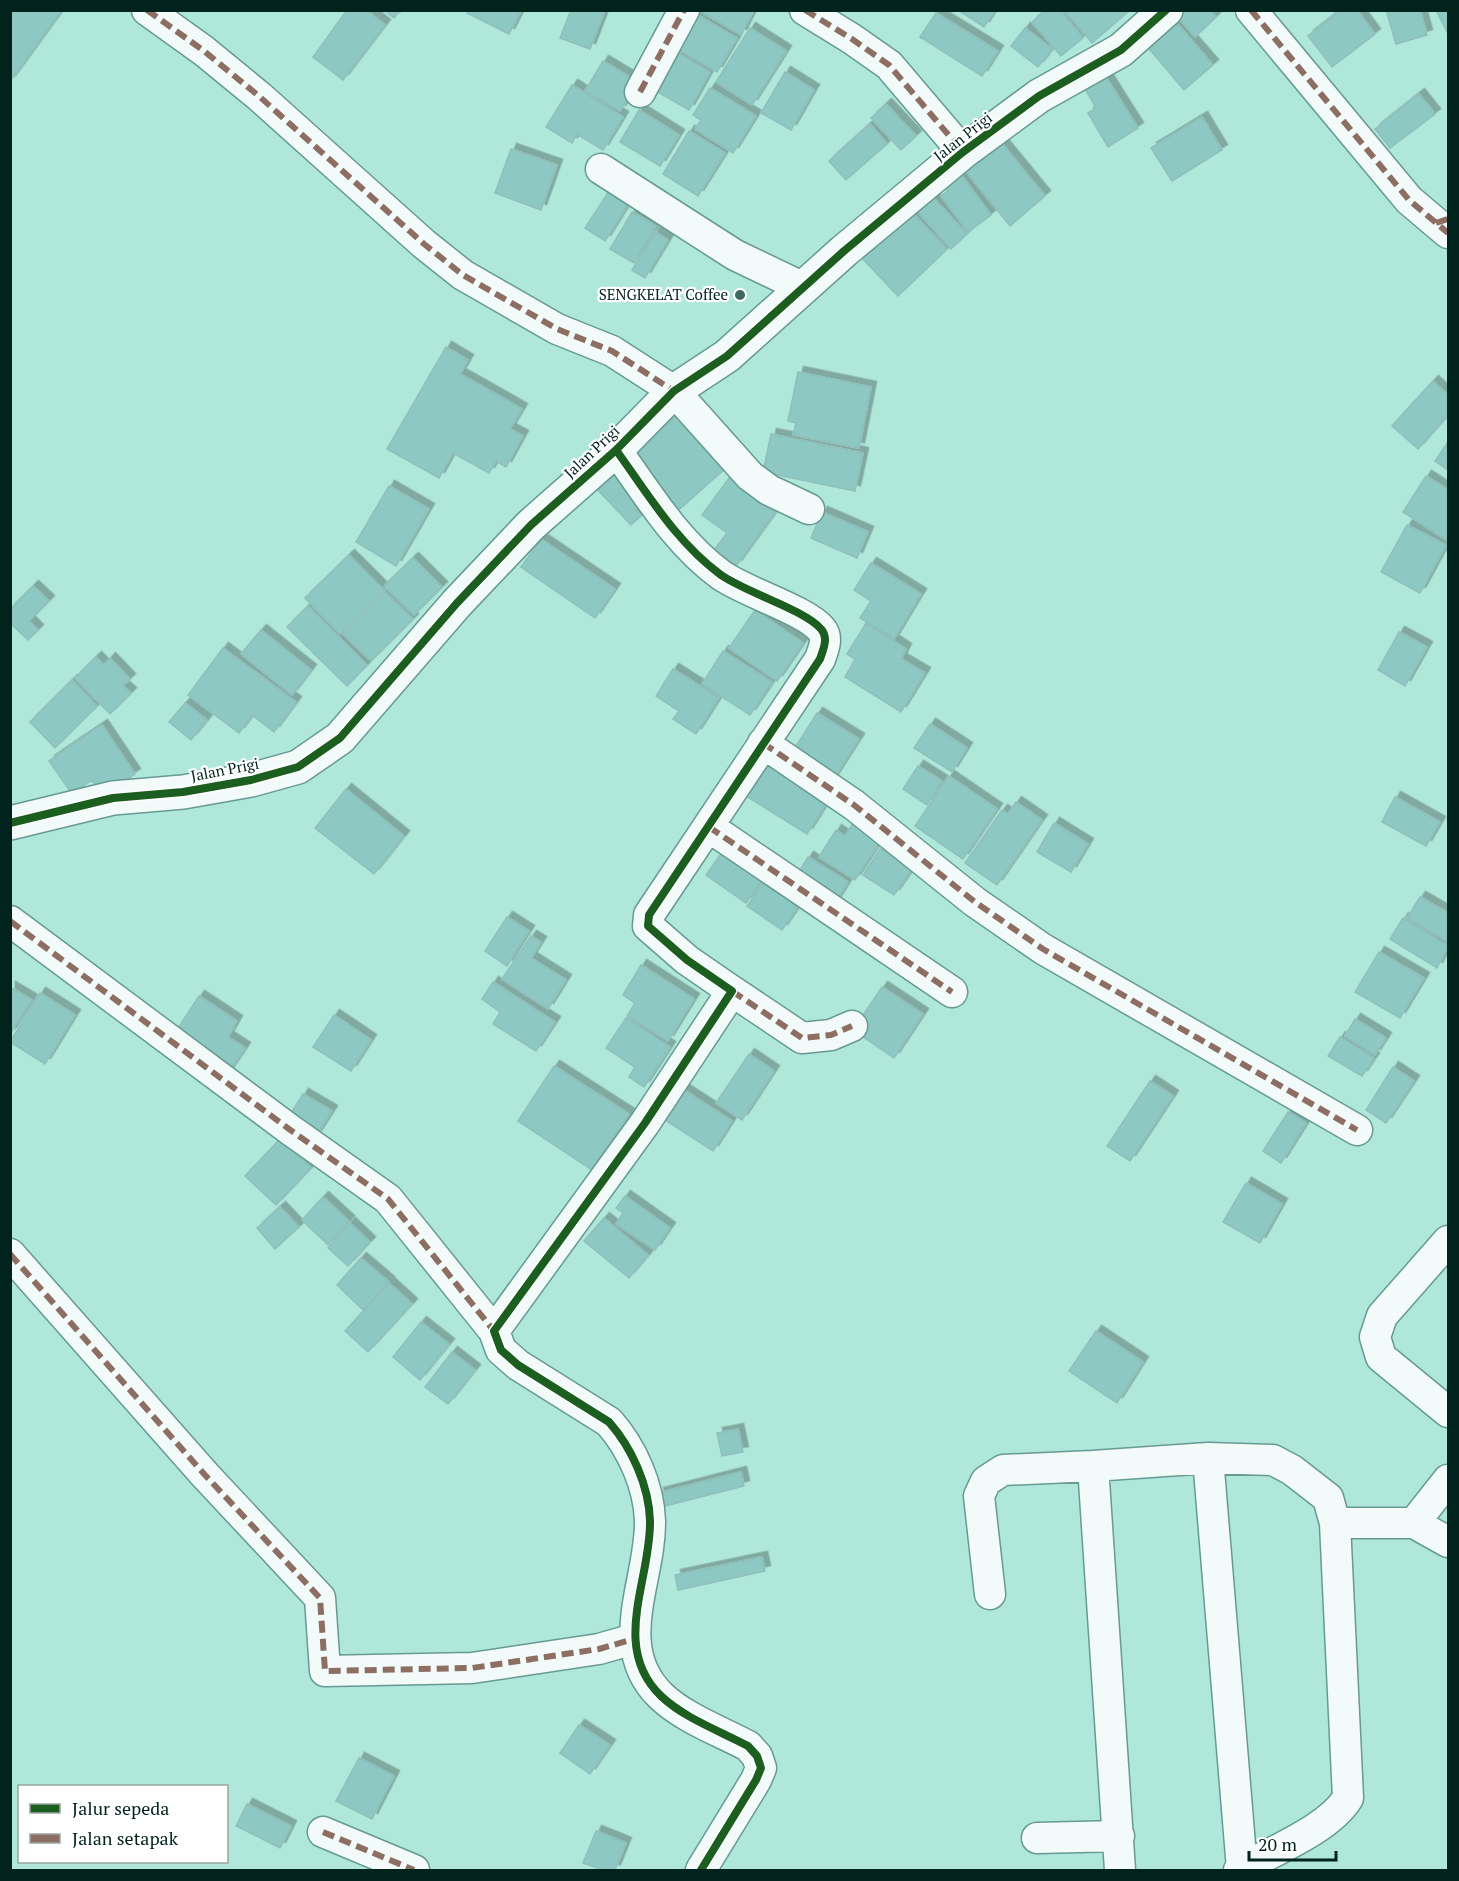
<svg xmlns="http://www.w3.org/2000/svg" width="1459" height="1881" viewBox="0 0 1459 1881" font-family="'PT Serif',serif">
  <defs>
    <filter id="shadow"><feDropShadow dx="5.5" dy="-5.5" stdDeviation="0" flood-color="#0004"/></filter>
  </defs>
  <rect width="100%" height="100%" fill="#afe7db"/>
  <!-- building -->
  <path fill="#8dc8c3" stroke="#90bfbb" stroke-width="1.5" filter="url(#shadow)" d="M10,10H62L10,81Z
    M347,10H366L385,25L343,80L313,57Z
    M384,10H400L394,18Z
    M469,10H520L521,11L509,34L467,13Z
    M571,10H605L590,49L560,38Z
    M754,10L741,35L700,11V10Z
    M958,10H995L984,27Z
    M1046,10H1060L1083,38L1061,56L1032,22Z
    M1064,10H1130L1092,43Z
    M1172,10H1210L1216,17L1195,37Z
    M1341,10H1357L1375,34L1332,67L1308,36Z
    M1386,10H1420L1427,35L1396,44Z
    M1436,10H1448V31L1447,32Z
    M694,13L737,38L717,72L674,47Z
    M936,13L998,51L982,76L920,37Z
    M1168,13L1213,65L1184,90L1140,38Z
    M750,28L786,51L752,105L716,82Z
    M1025,28L1052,49L1038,67L1011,46Z
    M678,53L710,72L689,110L656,91Z
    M603,61L638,82L620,111L585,91Z
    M785,72L814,90L791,130L761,113Z
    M1104,74L1138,128L1108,147L1088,113L1096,108L1084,87Z
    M572,85L623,117L603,150L577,134L572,143L546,127Z
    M710,88L756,116L733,153L695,129L701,120L693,115Z
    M1419,94L1435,114L1390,148L1375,129Z
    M886,104L916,136L901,150L871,118Z
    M639,110L679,135L660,166L620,142Z
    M1202,117L1222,150L1172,181L1151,148Z
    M870,124L887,144L846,180L829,161Z
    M689,131L725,153L698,196L663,174Z
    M1000,141L1045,196L1010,226L965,170Z
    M511,149L557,165L541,210L495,193Z
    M953,164L991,215L968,232L941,196L949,190L938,175Z
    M611,188L630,201L605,241L585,228Z
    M925,189L967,234L951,249L910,203Z
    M905,205L947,249L898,296L856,252Z
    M632,212L656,226L634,263L610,249Z
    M655,232L668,240L645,278L632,270Z
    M446,347L468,360L460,374L522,409L510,429L523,436L506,467L496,461L489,473L453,453L439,478L387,449Z
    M798,372L871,387L859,448L793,435L796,423L788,421Z
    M1433,381L1448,395V415L1418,449L1392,426Z
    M683,412L727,467L674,514L627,456Z
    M771,434L863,453L855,491L763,472Z
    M1448,442V470L1435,461Z
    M612,463L646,499L635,509L641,516L631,525L591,483Z
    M1426,476L1448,490V541L1403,512Z
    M729,478L775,512L736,566L714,550L727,533L702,515Z
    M389,486L429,509L396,566L356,542Z
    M822,512L868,532L857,558L811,538Z
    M1407,525L1446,545L1420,593L1381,572Z
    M541,539L615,589L595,618L521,567Z
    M349,555L384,590L340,634L305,598Z
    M413,558L442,587L414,615L384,586Z
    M871,563L921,594L894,639L860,618L871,601L854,590Z
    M33,586L49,601L29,621L38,630L28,640L10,623V609Z
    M385,592L413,619L371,661L343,634Z
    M308,606L367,665L347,686L287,627Z
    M755,610L803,643L777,681L729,648Z
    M866,623L906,649L901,659L925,673L901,712L845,677L855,659L847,654Z
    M261,630L311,670L292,695L241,654Z
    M1399,632L1427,647L1405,686L1378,670Z
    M223,648L296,702L274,732L252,715L239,733L188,695Z
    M723,651L772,682L750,715L702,684Z
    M96,657L104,665L110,658L130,679L123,686L131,693L110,714L75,678Z
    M673,669L719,698L696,734L673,719L679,711L656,696Z
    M72,680L97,706L55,748L30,722Z
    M185,703L207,720L191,740L169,722Z
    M817,713L859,739L832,781L791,754Z
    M930,724L967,748L952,772L914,748Z
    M102,725L135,774L114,788L98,790L92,780L72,794L49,761Z
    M764,762L832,794L807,834L743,794Z
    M918,766L942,781L927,805L903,789Z
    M949,776L997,809L963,859L915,826Z
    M346,789L404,836L374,874L315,828Z
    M1395,797L1440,822L1426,846L1382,822Z
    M1016,802L1042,820L997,885L965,863L1002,810L1008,814Z
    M858,815L885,834L855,880L819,857L836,830L845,836Z
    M1054,823L1088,844L1071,872L1037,852Z
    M727,845L767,873L746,903L706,875Z
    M880,849L912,869L894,895L863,875Z
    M808,857L848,882L833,906L793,881Z
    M765,881L799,905L782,930L747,906Z
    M1420,897L1448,913V942L1407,918Z
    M507,917L529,931L507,966L485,951Z
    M1403,918L1448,946L1437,968L1390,939Z
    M531,936L541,942L531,958L566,980L548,1009L502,979Z
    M1379,952L1424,978L1400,1018L1355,992Z
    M641,965L694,999L668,1041L627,1016L635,1003L623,995Z
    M493,982L555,1022L536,1051L493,1024L500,1012L482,999Z
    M10,987L32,1000L10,1034Z
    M882,987L923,1014L894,1058L853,1030Z
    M40,993L75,1015L45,1064L10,1042Z
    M199,996L237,1021L228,1037L245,1048L228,1073L173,1036Z
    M334,1015L371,1040L351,1071L313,1047Z
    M626,1018L670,1047L644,1087L629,1077L635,1067L606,1048Z
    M1355,1019L1386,1038L1375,1055L1345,1036Z
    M1340,1037L1374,1058L1362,1076L1328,1056Z
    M749,1054L774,1071L742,1120L716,1103Z
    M554,1066L629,1114L592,1170L518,1121Z
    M1393,1067L1414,1081L1386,1123L1366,1110Z
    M1150,1081L1173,1096L1130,1161L1107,1146Z
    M676,1085L732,1121L713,1151L656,1114Z
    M303,1094L332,1111L316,1136L288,1118Z
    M1288,1112L1306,1123L1281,1163L1263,1151Z
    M280,1139L311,1168L276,1205L245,1176Z
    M1246,1183L1282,1204L1260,1243L1223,1222Z
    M625,1196L670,1228L655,1250L616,1224L623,1213L616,1208Z
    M323,1197L349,1221L328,1245L302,1220Z
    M280,1207L299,1227L275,1249L257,1228Z
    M604,1218L648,1255L629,1278L584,1241Z
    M350,1223L370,1242L348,1266L328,1248Z
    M361,1258L389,1282L363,1310L337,1285Z
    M389,1283L412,1304L368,1352L345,1331Z
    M421,1322L449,1344L420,1380L393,1357Z
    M1096,1331L1143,1362L1117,1403L1069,1371Z
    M452,1352L475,1370L448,1404L425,1387Z
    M738,1429L743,1452L722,1456L717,1433Z
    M741,1472L744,1486L661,1507L658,1493Z
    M762,1557L765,1571L678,1590L675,1575Z
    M579,1725L610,1745L590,1774L560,1753Z
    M359,1758L394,1776L372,1819L336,1801Z
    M247,1804L291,1826L280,1848L236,1826Z
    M596,1831L626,1843L615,1870H603L583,1863Z"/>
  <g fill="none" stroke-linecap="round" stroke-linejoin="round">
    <!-- street casing -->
    <g stroke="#679a91" stroke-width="33">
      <path id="street" d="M147,10L204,51L260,97L424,244L463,275L557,329L612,351L674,391L750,476L769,490L809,509
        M805,10L852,39L889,65L963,152
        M1251,10L1409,200L1448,233
        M640,92L684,10
        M601,169L735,255L804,288
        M616,450C648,494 676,542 721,575C747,593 805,610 821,629C829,638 823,650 820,659L649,915L648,926L687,960L732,991L645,1123L494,1331L501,1350L518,1365L609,1422C632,1448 649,1486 650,1521C651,1580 610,1647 661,1696C684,1718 720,1731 748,1746L757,1756L761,1768L756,1780L701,1870
        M763,743L854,805L975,902L1043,949L1357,1130
        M709,827L952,992
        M10,921L289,1129L388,1199L494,1331
        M732,991L802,1038L831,1035L852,1026
        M1448,1241L1382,1316L1375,1337L1381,1357L1448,1412
        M10,1254L205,1475L320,1598L325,1671L472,1668L599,1649L634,1639
        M1208,1458L1242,1869
        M1414,1523L1448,1480
        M990,1594L979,1496L986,1481L1003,1470L1093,1466
        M323,1832L414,1870
        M1037,1838L1119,1836
        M1120,1870L1093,1466L1208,1458L1273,1460L1292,1470L1328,1498L1335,1523H1414L1448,1542
        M1239,1870C1272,1851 1328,1830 1348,1798L1335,1523"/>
    </g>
    <!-- secondary casing -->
    <g stroke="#679a91" stroke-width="36">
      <path id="secondary" d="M10,823L113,798L183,792L251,780L298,767L340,738L457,603L531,525L616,450L674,391L727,356L844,251L963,152L1039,96L1121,50L1166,10"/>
    </g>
    <!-- street -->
    <use href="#street" stroke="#f3fbfa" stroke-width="30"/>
    <!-- secondary -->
    <use href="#secondary" stroke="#f3fbfa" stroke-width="33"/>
    <!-- quiet -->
    <path stroke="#8d6e63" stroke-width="6" stroke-dasharray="12 6" stroke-linecap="butt" d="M147,10L204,51L260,97L424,244L463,275L557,329L612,351L674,391
      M805,10L852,39L889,65L963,152
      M1251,10L1409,200L1448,233
      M640,92L684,10
      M1436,223L1448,219
      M763,743L854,805L975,902L1043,949L1357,1130
      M709,827L952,992
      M10,921L289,1129L388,1199L494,1331
      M732,991L802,1038L831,1035L852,1026
      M10,1254L205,1475L320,1598L325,1671L472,1668L599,1649L634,1639
      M323,1832L414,1870"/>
    <!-- cycleway casing -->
    <g stroke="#fff" stroke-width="11">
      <path id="cycleway" d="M616,450C648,494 676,542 721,575C747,593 805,610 821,629C829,638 823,650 820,659L649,915L648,926L687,960L732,991L645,1123L494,1331L501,1350L518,1365L609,1422C632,1448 649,1486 650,1521C651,1580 610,1647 661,1696C684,1718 720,1731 748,1746L757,1756L761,1768L756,1780L701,1870
        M10,823L113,798L183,792L251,780L298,767L340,738L457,603L531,525L616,450L674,391L727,356L844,251L963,152L1039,96L1121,50L1166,10"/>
    </g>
    <!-- cycleway -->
    <use href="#cycleway" stroke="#1b5e20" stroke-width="8"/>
  </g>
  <!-- markers -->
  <circle fill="#3e6860" stroke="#fff" stroke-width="2" cx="740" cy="295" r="6"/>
  <g text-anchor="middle" stroke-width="4.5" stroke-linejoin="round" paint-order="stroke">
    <!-- street labels -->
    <g font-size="15" fill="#01231d" stroke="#fff">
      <text transform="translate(963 137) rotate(-38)" y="5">Jalan Prigi</text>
      <text transform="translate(592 452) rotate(-43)" y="5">Jalan Prigi</text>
      <text transform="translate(225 770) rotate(-11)" y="5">Jalan Prigi</text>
    </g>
    <!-- poi labels -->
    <g font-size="15" fill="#01231d" stroke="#fff" text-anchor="end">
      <text x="728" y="300">SENGKELAT Coffee</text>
    </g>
  </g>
  <!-- border -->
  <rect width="1459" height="1881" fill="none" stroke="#01231d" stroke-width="24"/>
  <!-- legend -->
  <rect x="18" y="1785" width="210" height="78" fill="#ffffff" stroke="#99a7a5" stroke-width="1.5"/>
  <rect x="30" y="1804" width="30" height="9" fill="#1b5e20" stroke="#99a7a5" stroke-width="1.5"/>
  <text x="72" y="1815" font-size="18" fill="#01231d">Jalur sepeda</text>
  <rect x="30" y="1834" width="30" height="9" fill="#8d6e63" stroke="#99a7a5" stroke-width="1.5"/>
  <text x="72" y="1845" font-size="18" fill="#01231d">Jalan setapak</text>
  <!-- scale -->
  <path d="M1249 1851v9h87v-9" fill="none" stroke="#01231d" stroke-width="3"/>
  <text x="1258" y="1851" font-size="18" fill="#01231d" stroke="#ffffff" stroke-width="4.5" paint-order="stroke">20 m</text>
</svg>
